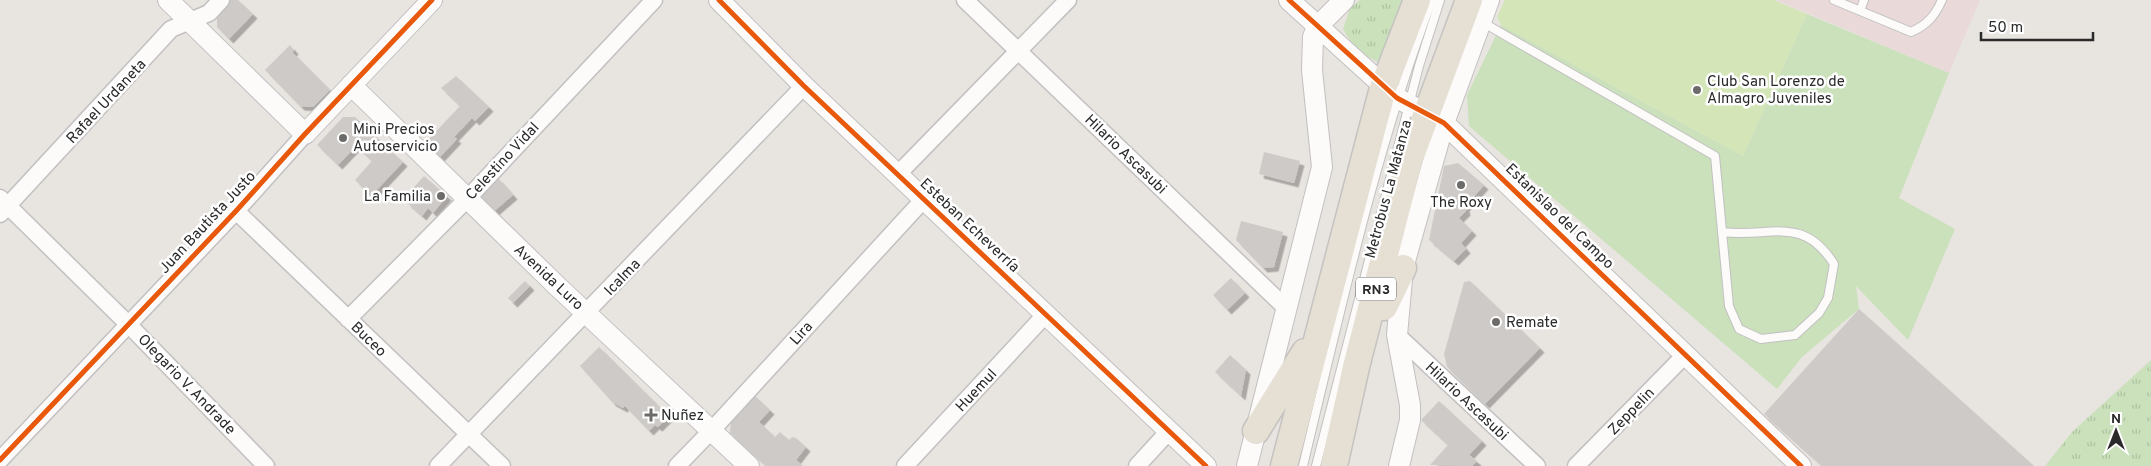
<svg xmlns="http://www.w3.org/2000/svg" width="2151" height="466" viewBox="0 0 2151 466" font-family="Overpass,sans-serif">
  <defs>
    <pattern id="park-tufts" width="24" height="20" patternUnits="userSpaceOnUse" patternTransform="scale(1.25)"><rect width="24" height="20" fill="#cae1bb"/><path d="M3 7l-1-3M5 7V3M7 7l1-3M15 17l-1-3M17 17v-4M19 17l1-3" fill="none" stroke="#aec1a1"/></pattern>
    <filter id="shadow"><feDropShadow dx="4.5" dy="4.5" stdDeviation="0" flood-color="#0004"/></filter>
  </defs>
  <rect width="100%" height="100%" fill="#e8e4e0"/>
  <!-- medical -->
  <path fill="#e9dad9" d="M1776,0H1980L1949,73Z"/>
  <!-- grass -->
  <path fill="#cae1bb" d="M1807,14L1949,73L1899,198L1955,229L1908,340L1856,286L1859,309L1802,357L1777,389L1469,126L1467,95L1501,25L1743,156Z"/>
  <!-- park -->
  <path fill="url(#park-tufts)" d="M1360,0H1408L1383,64C1366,58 1351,45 1343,29L1350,8Z
    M2151,360V466H2045L2072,432Z"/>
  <!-- pitch -->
  <path fill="#d4e5b8" d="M1505,0H1774L1807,14L1743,156L1501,25L1497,17Z"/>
  <!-- building -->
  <path fill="#cdcac7" filter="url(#shadow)" d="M227,0H238L253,14L229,39L217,27V11Z
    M290,45L294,50L292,52L330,90L313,107L300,106L265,70Z
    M456,76L489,107L475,121L472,118L454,137L457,139L440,157L425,143L460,106L441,88Z
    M343,117H355L403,162L371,196L355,180L372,161L356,146L338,165L317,145Z
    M1264,152L1300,161L1294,183L1259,174Z
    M1458,163L1484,185L1465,207L1466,211L1459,218L1472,231L1461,243L1466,249L1454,261L1429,240L1444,166Z
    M424,176L447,196L433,213L428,208L422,216L406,202L410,198L407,195Z
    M498,178L513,195L491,214L478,196Z
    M1241,221L1283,232L1274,267L1263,268L1236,240Z
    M1231,278L1245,293L1227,310L1213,295Z
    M525,281L530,286L513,303L508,298Z
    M1470,281L1540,348L1485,404L1447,367L1444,354L1464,282Z
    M1859,309L2034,466H1822L1811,456L1764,414Z
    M599,347L669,416L658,427L655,425L649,431L625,406L623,408L612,402L580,366Z
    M1230,355L1246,370L1241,396L1215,372Z
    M754,395L770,410L759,422L775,437L780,432L789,440L792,437L796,438L806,447L796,460L803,466H766L730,433L731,420Z
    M1439,401L1482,441L1469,455L1477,461L1472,466L1430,465L1448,445L1421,420Z"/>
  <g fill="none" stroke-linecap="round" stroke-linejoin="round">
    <!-- service casing -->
    <g stroke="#c2c0c1" stroke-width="10">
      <path id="service" d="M1834,0L1911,32C1927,25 1935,16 1942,0
        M1860,11L1864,0
        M1482,22L1715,156L1729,306L1739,329L1761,339L1795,335L1819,313L1828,298L1834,264C1802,214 1771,238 1722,232
        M1303,466C1341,309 1375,152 1432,0
        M1316,466L1419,66L1440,0"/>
    </g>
    <!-- minor casing -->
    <g stroke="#c2c0c1" stroke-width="19">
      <path id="minor" d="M965,0L1287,309
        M898,174L1068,0
        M0,198L128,324L266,466
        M236,211L502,466
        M0,214L171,29L209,13L221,0
        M348,319L468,198L654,0
        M1397,335L1537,466
        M0,460L236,211L305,134
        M438,466L804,86
        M677,466L712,430L924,199
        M905,466L1046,314
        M1137,466L1169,431
        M1576,466L1685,355"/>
    </g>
    <!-- tertiary casing -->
    <g stroke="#c2c0c1" stroke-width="22">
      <path id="tertiary" d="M168,0L305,134L432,0
        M719,0L804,86L1206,466
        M1289,0L1397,98L1444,123L1801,466
        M351,85L556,285L749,466
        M1247,466L1322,167L1312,70L1313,37L1317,27L1344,0
        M1399,466L1410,420V405L1397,335L1403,268L1444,123L1489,0"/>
    </g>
    <!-- trunk casing -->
    <g stroke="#c4c3c1" stroke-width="29">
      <path id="trunk" d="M1384,307L1403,268
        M1256,431L1305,352
        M1284,466L1383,88L1417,0
        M1334,466L1356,367L1409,161L1469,0"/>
    </g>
    <!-- service -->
    <use href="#service" stroke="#fcfbfa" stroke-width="8"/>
    <!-- minor -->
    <use href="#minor" stroke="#fcfbfa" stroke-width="16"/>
    <!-- tertiary -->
    <use href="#tertiary" stroke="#fcfbfa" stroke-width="20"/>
    <!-- trunk -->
    <use href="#trunk" stroke="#e6dfd4" stroke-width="26"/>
    <!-- cycleway casing -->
    <g stroke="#fff" stroke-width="8">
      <path id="cycleway" d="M719,0L804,86L1206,466
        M1289,0L1397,98L1444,123L1801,466
        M0,460L236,211L305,134L432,0"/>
    </g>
    <!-- cycleway -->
    <use href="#cycleway" stroke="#e8590c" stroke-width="5"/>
  </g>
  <!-- markers -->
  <g fill="#6c6b6a" stroke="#fff" stroke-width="2">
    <circle cx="1697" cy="90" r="5"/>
    <circle cx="343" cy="138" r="5"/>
    <circle cx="1461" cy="185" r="5"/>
    <circle cx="441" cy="196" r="5"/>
    <circle cx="1496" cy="322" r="5"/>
    <path d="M648.5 407.5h5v5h5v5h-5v5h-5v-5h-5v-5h5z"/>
  </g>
  <g text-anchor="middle" stroke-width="5" stroke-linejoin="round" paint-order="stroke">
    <!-- shield labels -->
    <rect fill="#fff" stroke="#6a6a6a" stroke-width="1" x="1356" y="277.5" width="40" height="23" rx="4"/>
    <g font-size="14" font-weight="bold" fill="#2a2a2a">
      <text x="1376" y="294">RN3</text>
    </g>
    <!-- poi labels -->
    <g font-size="15" fill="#2a2a2a" stroke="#fff" text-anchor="start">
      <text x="1707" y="86">Club San Lorenzo de<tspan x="1707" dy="17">Almagro Juveniles</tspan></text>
      <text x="353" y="134">Mini Precios<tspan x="353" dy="17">Autoservicio</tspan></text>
      <text x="431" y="201" text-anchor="end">La Familia</text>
      <text x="1461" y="207" text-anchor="middle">The Roxy</text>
      <text x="1506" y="327">Remate</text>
      <text x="661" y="420">Nuñez</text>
    </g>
    <!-- street labels -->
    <g font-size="15" fill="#2a2a2a" stroke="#fff">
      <text transform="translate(106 101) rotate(-47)" y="5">Rafael Urdaneta</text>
      <text transform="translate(1126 154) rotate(44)" y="5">Hilario Ascasubi</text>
      <text transform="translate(502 161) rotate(-47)" y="5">Celestino Vidal</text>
      <text transform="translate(1388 189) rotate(-75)" y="5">Metrobus La Matanza</text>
      <text transform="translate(1560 216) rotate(44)" y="5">Estanislao del Campo</text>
      <text transform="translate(207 222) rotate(-47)" y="5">Juan Bautista Justo</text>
      <text transform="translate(970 225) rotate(43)" y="5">Esteban Echeverría</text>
      <text transform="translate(549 277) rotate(43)" y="5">Avenida Luro</text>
      <text transform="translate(622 277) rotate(-46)" y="5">Icalma</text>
      <text transform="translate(801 333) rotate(-48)" y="5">Lira</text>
      <text transform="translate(369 339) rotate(44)" y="5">Buceo</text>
      <text transform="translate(187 384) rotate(46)" y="5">Olegario V. Andrade</text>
      <text transform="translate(976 390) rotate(-47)" y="5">Huemul</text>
      <text transform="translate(1467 401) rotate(43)" y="5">Hilario Ascasubi</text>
      <text transform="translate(1631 411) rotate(-46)" y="5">Zeppelin</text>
    </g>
  </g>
  <!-- north arrow -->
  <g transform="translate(2116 431)" stroke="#ffffff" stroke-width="4" paint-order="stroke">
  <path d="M0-4L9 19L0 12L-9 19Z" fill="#2a2a2a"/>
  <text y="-8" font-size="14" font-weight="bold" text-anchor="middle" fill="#2a2a2a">N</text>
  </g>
  <!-- scale -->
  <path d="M1981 32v8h112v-8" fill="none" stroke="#2a2a2a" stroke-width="2.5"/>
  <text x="1988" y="32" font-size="15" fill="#2a2a2a" stroke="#ffffff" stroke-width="4" paint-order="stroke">50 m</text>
</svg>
